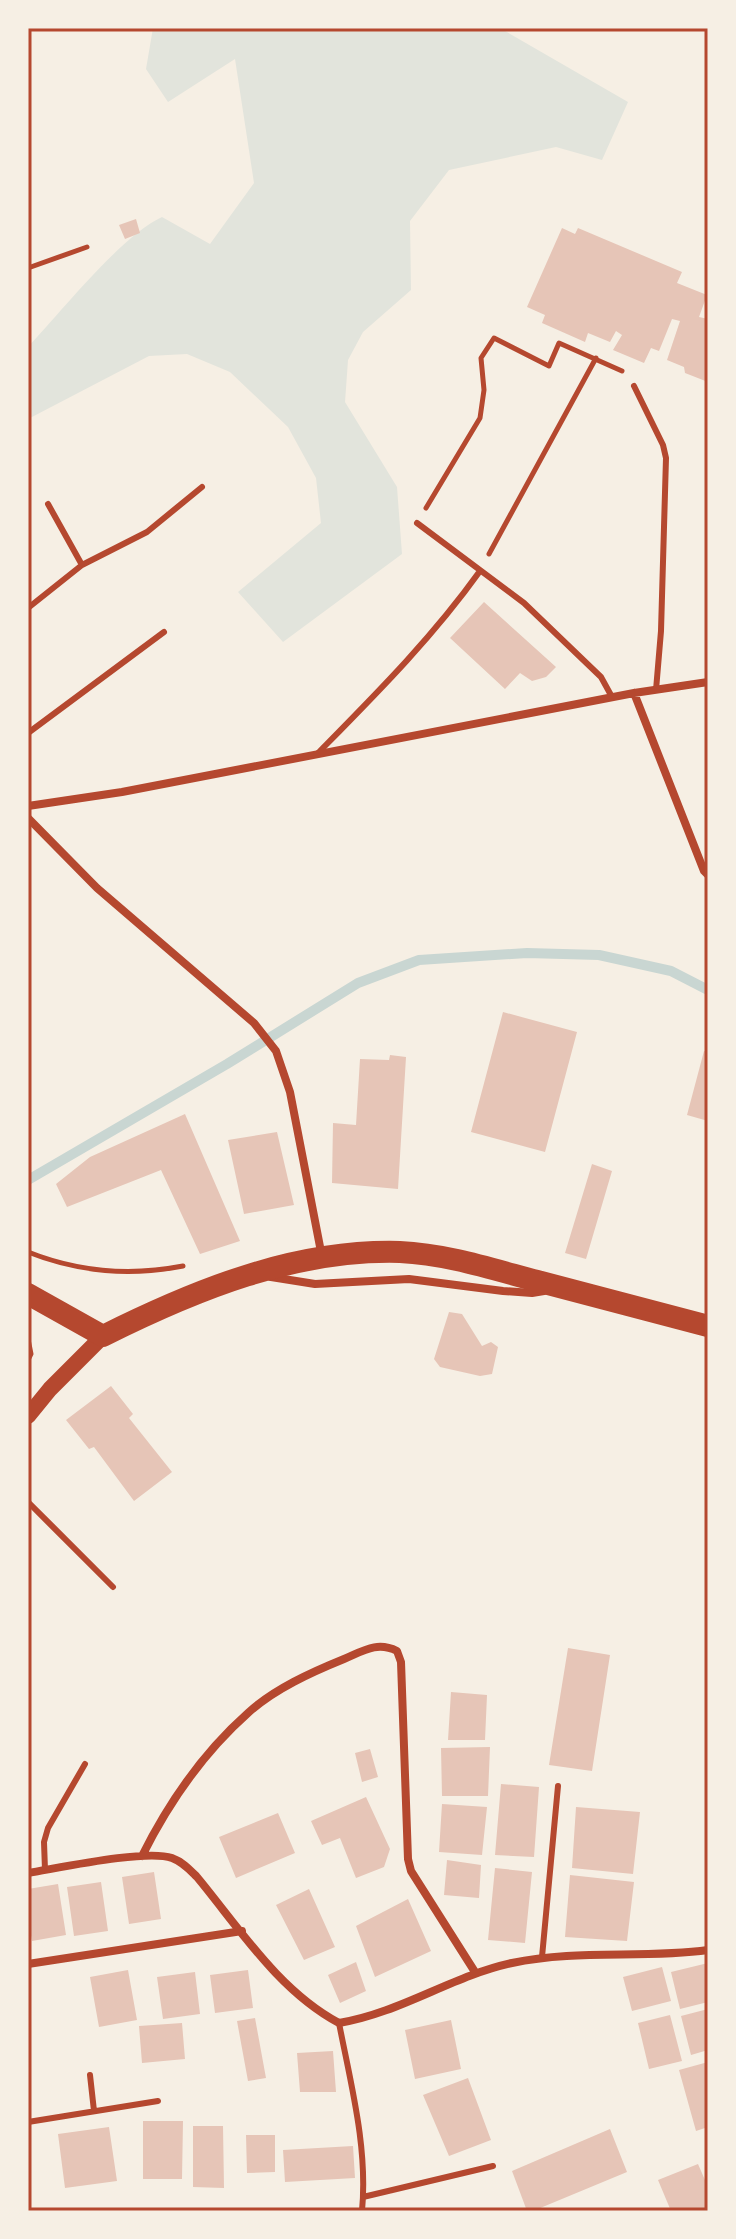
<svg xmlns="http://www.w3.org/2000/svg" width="736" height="2239" viewBox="0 0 736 2239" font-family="'Titillium Web',sans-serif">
  <rect width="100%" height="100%" fill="#f6efe4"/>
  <!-- green -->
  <path fill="#e2e4dc" d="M153,28H500L628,102L602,160L556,147L449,170L410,221L411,290L363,332L348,360L345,402L397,487L402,554L283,642L238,592L321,523L316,478L288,427L230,372L187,354L149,356L30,418L28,415V347C61,312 121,236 162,217L210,244L254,183L235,59L168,102L146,69Z"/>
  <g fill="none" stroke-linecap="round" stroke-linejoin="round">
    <!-- stream -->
    <path stroke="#c9d6d2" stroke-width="10" d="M28,1180L227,1064L358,983L419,960L527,953L599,955L671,971L708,990"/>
  </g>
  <!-- building -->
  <path fill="#e6c5b7" d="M136,219L140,233L125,239L119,225Z
    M562,228L575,234L578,228L682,272L677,283L707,295L699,317L708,319V382L685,373L684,367L667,360L680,321L672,319L659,351L651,348L644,363L613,350L622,335L616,331L610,342L588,333L585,342L542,323L545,315L527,307Z
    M484,602L556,667L546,677L532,681L520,673L505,689L450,638Z
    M503,1012L577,1032L545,1152L471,1132Z
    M704,1051L708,1052V1121L687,1115Z
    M390,1055L406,1057L398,1189L332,1183L333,1123L356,1125L360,1059L389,1060Z
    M185,1114L240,1241L200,1254L161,1170L67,1207L56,1184L90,1157Z
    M277,1132L294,1205L244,1214L228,1140Z
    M592,1164L612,1171L586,1259L565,1253Z
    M449,1312L462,1314L482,1346L491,1342L498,1347L492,1374L480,1376L440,1367L434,1359Z
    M111,1386L133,1414L129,1418L172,1472L134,1501L94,1447L89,1449L66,1420Z
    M568,1648L610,1655L592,1771L549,1765Z
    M451,1692L487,1695L485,1740H448Z
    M490,1747L488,1796H442L441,1748Z
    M370,1749L378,1777L362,1782L355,1753Z
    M501,1784L539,1787L534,1857L495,1855Z
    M366,1797L390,1849L384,1867L356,1878L340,1838L322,1845L311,1821Z
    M442,1804L487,1807L482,1855L439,1852Z
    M576,1807L640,1812L633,1874L572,1868Z
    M278,1813L295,1853L236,1878L219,1837Z
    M447,1860L481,1865L479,1898L444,1895Z
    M495,1868L532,1872L525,1943L488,1940Z
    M154,1872L161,1919L129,1924L122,1877Z
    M570,1875L634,1882L627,1941L565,1937Z
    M101,1882L108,1931L74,1936L67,1887Z
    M58,1884L66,1935L32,1941L28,1918V1889Z
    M309,1889L335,1947L304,1960L276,1905Z
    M408,1899L431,1951L375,1977L356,1926Z
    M356,1962L366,1991L340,2003L328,1975Z
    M708,1963V2002L680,2009L671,1972Z
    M662,1967L671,2001L632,2011L623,1977Z
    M128,1970L137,2020L99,2027L90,1977Z
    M248,1970L253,2008L215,2013L210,1975Z
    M195,1972L200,2014L163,2019L157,1977Z
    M708,2009V2050L691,2055L681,2016Z
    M670,2015L682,2061L649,2069L638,2023Z
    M255,2018L266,2078L248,2081L237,2021Z
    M451,2020L461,2069L415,2079L405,2030Z
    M182,2023L185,2059L142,2063L139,2026Z
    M333,2051L336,2092H300L297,2053Z
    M708,2062V2127L696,2131L679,2070Z
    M468,2078L491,2140L449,2156L423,2095Z
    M143,2121H183L182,2179H143Z
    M193,2126H223L224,2188L193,2187Z
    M109,2127L117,2181L65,2188L58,2134Z
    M610,2129L627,2172L533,2211H527L512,2171Z
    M246,2135H275V2172L247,2173Z
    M353,2146L355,2178L285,2182L283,2150Z
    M698,2164L708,2187V2211H671L658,2180Z"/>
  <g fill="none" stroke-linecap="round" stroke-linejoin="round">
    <!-- path -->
    <path stroke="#b5482f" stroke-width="5" d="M28,268L87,247
      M426,508L480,418L484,390L481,358L494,338L549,366L559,343L622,371
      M489,554L596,358
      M28,1252C78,1272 131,1276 183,1266
      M28,1339L31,1354L28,1360"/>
    <!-- service -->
    <path stroke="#b5482f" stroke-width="6" d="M634,386L663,445L666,458L661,631L656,690
      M48,504L82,565
      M417,523L524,603L601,677L612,697
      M28,608L82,565L147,532L202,487
      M28,733L164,632
      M318,753C376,694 432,638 480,571
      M28,1502L113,1587
      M45,1870L44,1842L48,1828L85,1764
      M542,1957L558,1786
      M339,2023C351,2085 368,2148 362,2211
      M90,2075L94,2111
      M28,2122L158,2101
      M363,2197L493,2166"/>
    <!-- minor -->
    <path stroke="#b5482f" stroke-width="8" d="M634,693L704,871L708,875
      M28,806L122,792L634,693L708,682
      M28,818L97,888L254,1023L276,1051L290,1092L322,1257
      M271,1277L315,1284L409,1279L503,1291L532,1293L544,1291
      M142,1856C168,1804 204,1752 248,1713C274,1689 312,1672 344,1659C363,1651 377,1641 397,1651L401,1662L408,1859L411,1871L475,1972
      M28,1873C59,1868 146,1849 172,1858C183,1862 190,1870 197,1877C240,1929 279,1991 339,2023C400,2013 452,1976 512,1963C577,1949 643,1959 708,1950
      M28,1964L242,1931"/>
    <!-- secondary -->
    <path stroke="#b5482f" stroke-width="16" d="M28,1416L50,1389L103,1336"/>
    <!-- trunk -->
    <path stroke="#b5482f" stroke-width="22" d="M28,1294L103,1336C195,1290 295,1249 400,1252C446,1254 492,1269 537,1281C594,1296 651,1311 708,1326"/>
  </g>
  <!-- border -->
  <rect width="736" height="2239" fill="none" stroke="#f6efe4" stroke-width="60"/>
  <rect x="30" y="30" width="676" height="2179" fill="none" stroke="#b5482f" stroke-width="3"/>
</svg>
